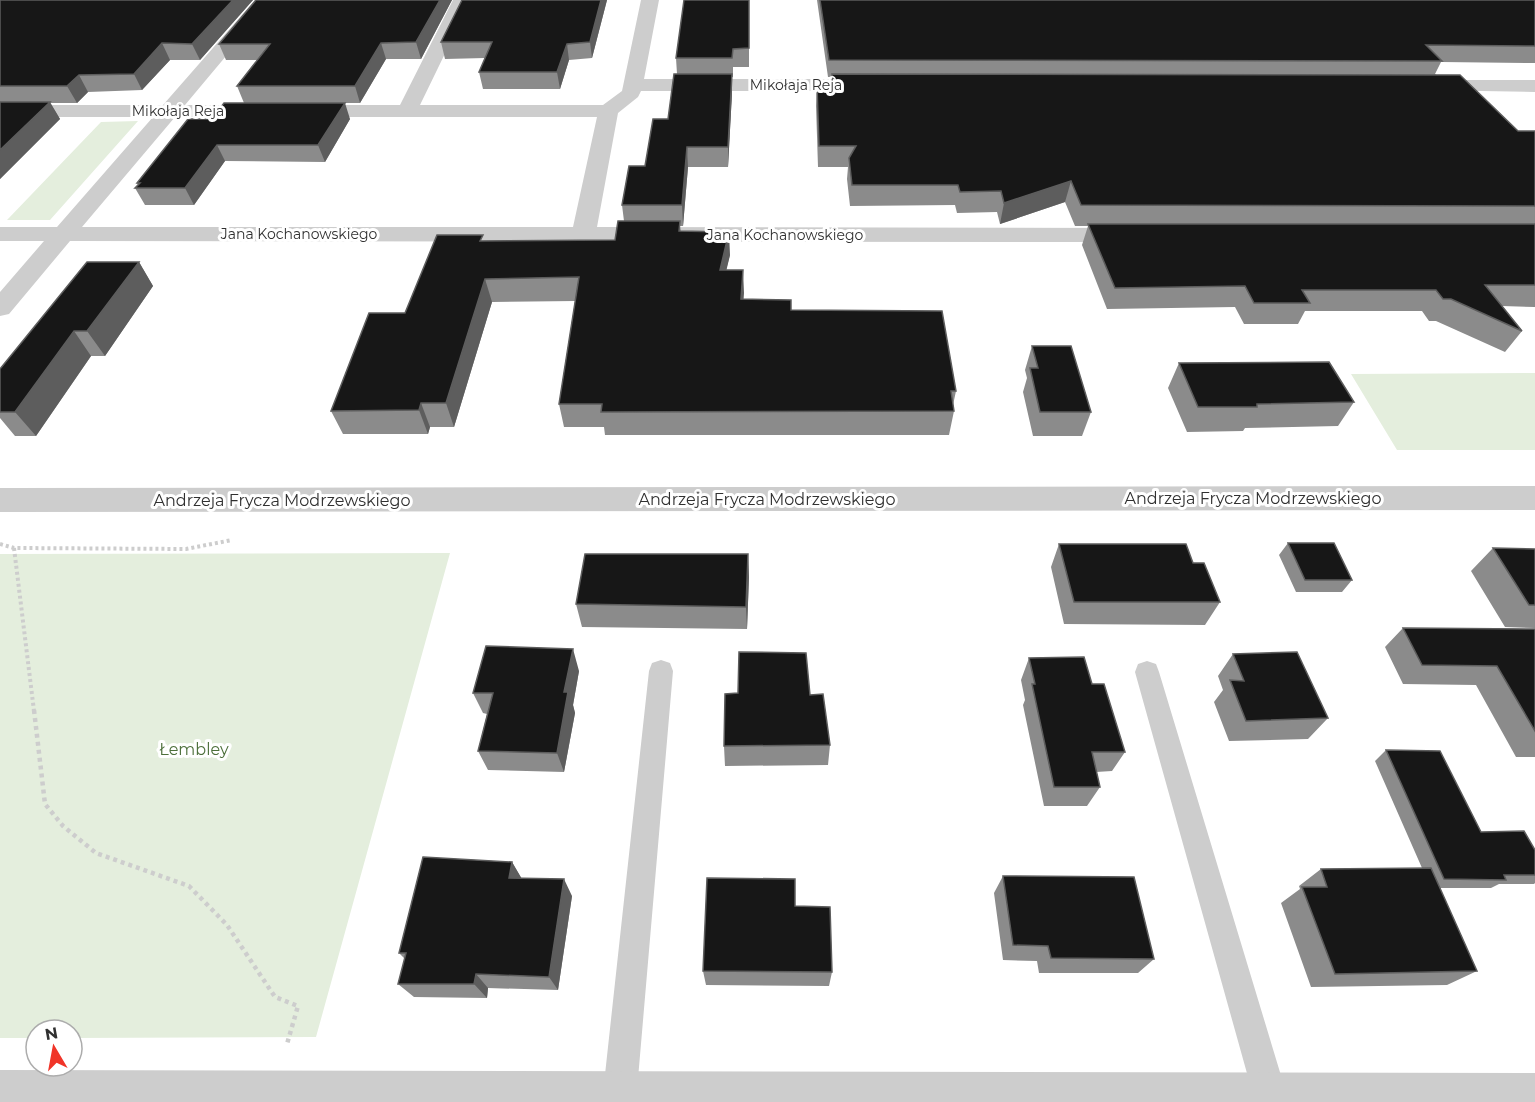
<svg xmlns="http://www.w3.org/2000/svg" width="1535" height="1102" viewBox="0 0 1535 1102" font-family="Montserrat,sans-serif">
  <rect width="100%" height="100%" fill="#fff"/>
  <!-- green -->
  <path fill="#e4eedd" d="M138,121L50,220H7L101,122Z
    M1535,373V450H1397L1351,374Z
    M450,553L316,1037L72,1038V1030H36V1038H0V554Z"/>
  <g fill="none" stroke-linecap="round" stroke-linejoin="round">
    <!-- path-far1 -->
    <path stroke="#cdcdcd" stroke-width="4" stroke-dasharray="3 3" stroke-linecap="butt" d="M0,544L14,548L186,549L232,540
      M14,548L34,711"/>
    <!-- path -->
    <path stroke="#cdcdcd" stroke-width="4.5" stroke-dasharray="4 4" stroke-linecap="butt" d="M34,710L45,804L63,826L96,853L189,886L227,925L275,997L298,1006L287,1044"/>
    <!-- service -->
    <path fill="#cdcdcd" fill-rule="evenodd" d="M661,660L670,663L673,671L636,1102H602L649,671L652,663Z
      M1147,661L1156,664L1159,672L1289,1102H1255L1135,672L1138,664Z"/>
    <!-- minor -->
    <path fill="#cdcdcd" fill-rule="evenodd" d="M255,0H273L185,105H400L453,0H471L420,105H603L622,91L641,0H659L644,79H875L882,81L885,85L882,89L875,91H641L638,97L618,113L597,227L1128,228L1136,230L1140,235L1136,240L1128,242L70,241L9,314L0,316V292L44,241H0V227H57L153,117H0V105H163ZM175,117H597L573,227H82Z
      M1428,80H1535V92L1421,90L1418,86L1421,82Z
      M1535,486V510L0,512V488Z
      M0,1070L1535,1073V1102H0Z"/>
  </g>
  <!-- wall -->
  <path fill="#8b8b8b" d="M0,0H253L200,60H170L142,90L88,92L77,103H50L60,119L0,179Z
    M256,0H452L421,59H386L360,103H244L237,86L257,60H226L219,44Z
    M462,0H607L592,58L569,60L560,89H483L479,72L485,58L445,59L441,42Z
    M749,0V67H733V77H732V93L728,167H688L683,226H680L681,231L730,255L726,270H743V299L791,310L956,391L953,405L954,411L949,435H605L604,427H564L559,404L575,301L492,302L454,427H430L428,434H343L331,411L405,313L484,241L615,240L624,221L622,205L645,166L668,119L677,74L676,58Z
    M817,0H1535V63L1441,62L1435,74L1518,131H1535V307L1502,306L1522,331L1505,352L1436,321H1429L1422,311H1305L1298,324H1244L1235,307L1107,309L1082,245L1088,226H1075L1065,202L1000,224L997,212L957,213L955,205L850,206L847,179L848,167H818L816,106L817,86H831L832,77H828Z
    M188,119H350L325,162L225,161L194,205H145L135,188L138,185L137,183Z
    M139,262L153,286L105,356H91L36,436H15L0,418V369Z
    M1032,346L1091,412L1082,436H1033L1023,392L1027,378L1025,370Z
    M1179,363L1354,402L1338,426L1245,428L1243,431L1187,432L1168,388Z
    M1288,543L1352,580L1342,592H1296L1279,555Z
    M1059,544L1193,563L1220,602L1205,625L1064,624L1051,567Z
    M1493,548L1535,549V628L1505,627L1471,571Z
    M748,554L749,577L747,629L582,627L576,604Z
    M1403,628L1535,629V757H1516L1476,685L1403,684L1385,647Z
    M1233,654L1328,718L1308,739L1229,741L1214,702L1223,690L1218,676Z
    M1029,658L1092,684L1125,752L1112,771L1096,772L1100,787L1087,806H1044L1023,705L1025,700L1021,680Z
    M579,671L573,705L575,713L564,772L488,770L478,751L487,714L483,713L473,693Z
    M830,745L828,765L725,766L724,746Z
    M1386,750L1481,832L1535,850V883L1534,884H1499L1491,888H1440L1477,971L1447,985L1311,987L1281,903L1300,889L1299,886L1321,869L1422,868L1375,761Z
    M512,862L521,878L572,896L558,990L488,988L487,998L414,997L398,984L405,959L399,953Z
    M1003,876L1154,959L1138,973H1039L1037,961L1003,960L994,893Z
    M795,906L832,972L829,986L706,985L703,971Z"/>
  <!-- shaded-wall -->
  <path fill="#5d5d5d" d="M233,0H253L200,60L192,44Z
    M440,0H452L421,59L416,42Z
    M601,0H607L592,58L590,42Z
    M162,43L170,60L142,90L134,74Z
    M381,43L386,59L360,103L355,86Z
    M567,44L569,60L560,89L557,72Z
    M732,74V93L728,167V147Z
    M79,75L88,92L77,103L67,86Z
    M50,102L60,119L0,179V150Z
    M345,103L350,119L325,162L318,145Z
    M217,145L225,161L194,205L185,188Z
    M687,147L688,167L683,226L682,205Z
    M1071,181L1065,202L1000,224L1004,203Z
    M729,232L730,255L721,293L720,270Z
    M139,262L153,286L105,356L87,331Z
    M743,270L744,293L742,323L741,299Z
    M485,279L492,302L454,427L446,403Z
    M74,331L91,356L36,436L15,412Z
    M421,403L430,427L428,434L419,410Z
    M748,554L749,577L747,629L746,607Z
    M573,649L579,671L573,705L575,713L564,772L557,753L564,692Z
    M512,862L522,879L509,878Z
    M564,879L572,896L558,990L549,977Z
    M476,974L488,988L487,998L474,984Z"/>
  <!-- building -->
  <path fill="#171717" stroke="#5d5d5d" stroke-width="1.5" d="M0,0H233L192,44L162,43L134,74L79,75L67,86H0Z
    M256,0H440L416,42L381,43L355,86H237L270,44H219Z
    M462,0H601L590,42L567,44L557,72H479L492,42H441Z
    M684,0H749V48L733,49L732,58H676Z
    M820,0H1535V46L1426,45L1442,61L829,60Z
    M674,74H732L728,147H687L682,205H622L629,166H645L653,119H668Z
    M832,74L1460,75L1518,131H1535V206L1081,205L1071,181L1004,203L1001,191L960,192L958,185H852L849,158L856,146H819L817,86H834Z
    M0,102H50L0,150Z
    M224,103H345L318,145H217L185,188H135L140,183H137L188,119H212Z
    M618,221H680L679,231L729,232L720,270H743L741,299L791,300V310L942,311L956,391H951L954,411L601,412L602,404H559L579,277L485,279L446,403H421L419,410L331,411L369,313H405L437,235H483L480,241L615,240Z
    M1088,224H1535V285H1485L1522,331L1451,299H1443L1436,290H1302L1310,303H1254L1245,286L1115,288Z
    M87,262H139L87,331H74L15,412H0V369Z
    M1032,346H1071L1091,412H1040L1030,368H1038Z
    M1329,362L1354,402L1257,404V407H1198L1179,363Z
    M1288,543H1334L1352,580H1305Z
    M1059,544H1186L1193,563H1204L1220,602H1074Z
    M1493,548L1535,549V605H1529Z
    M585,554H748L746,607L576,604Z
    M1403,628L1535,629V731L1497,666L1422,665Z
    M486,646L573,649L564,692H568L557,753L478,751L493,693H473Z
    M739,652L806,653L810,695L823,694L830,745L724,746L725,694L738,693Z
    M1297,652L1328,718L1246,721L1230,680L1244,681L1233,654Z
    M1084,657L1092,684H1104L1125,752H1092L1100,787H1054L1032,684H1035L1029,658Z
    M1386,750L1440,751L1481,832L1524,831L1535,850V875H1504L1506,880L1444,879Z
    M423,857L512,862L509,878L564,879L549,977L476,974L474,984H398L406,953H399Z
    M1431,868L1477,971L1335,974L1302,887H1327L1321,869Z
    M1003,876L1134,877L1154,959L1051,958L1048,946L1013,945Z
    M707,878L795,879V906L830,907L832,972L703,971Z"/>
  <g text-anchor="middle" stroke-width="6" stroke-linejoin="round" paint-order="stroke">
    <!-- far-street labels -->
    <g font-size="14" fill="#303030" stroke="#fff">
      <text x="796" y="90">Mikołaja Reja</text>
      <text x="178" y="116">Mikołaja Reja</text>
      <text x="299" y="239">Jana Kochanowskiego</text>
      <text x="785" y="240">Jana Kochanowskiego</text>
    </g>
    <!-- street labels -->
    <g font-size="16" fill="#303030" stroke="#fff">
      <text x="1253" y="504">Andrzeja Frycza Modrzewskiego</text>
      <text x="767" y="505">Andrzeja Frycza Modrzewskiego</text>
      <text x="282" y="506">Andrzeja Frycza Modrzewskiego</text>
    </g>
    <!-- park labels -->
    <g font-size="16" fill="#4c6f3a" stroke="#fff">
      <text x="194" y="755">Łembley</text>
    </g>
  </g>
  <!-- north arrow -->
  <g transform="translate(54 1048) rotate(350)"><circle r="28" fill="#ffffff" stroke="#acacac" stroke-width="1.5"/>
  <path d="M0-4.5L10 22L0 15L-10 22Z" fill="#f03428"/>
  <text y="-9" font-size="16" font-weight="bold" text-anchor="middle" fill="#303030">N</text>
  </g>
</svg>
